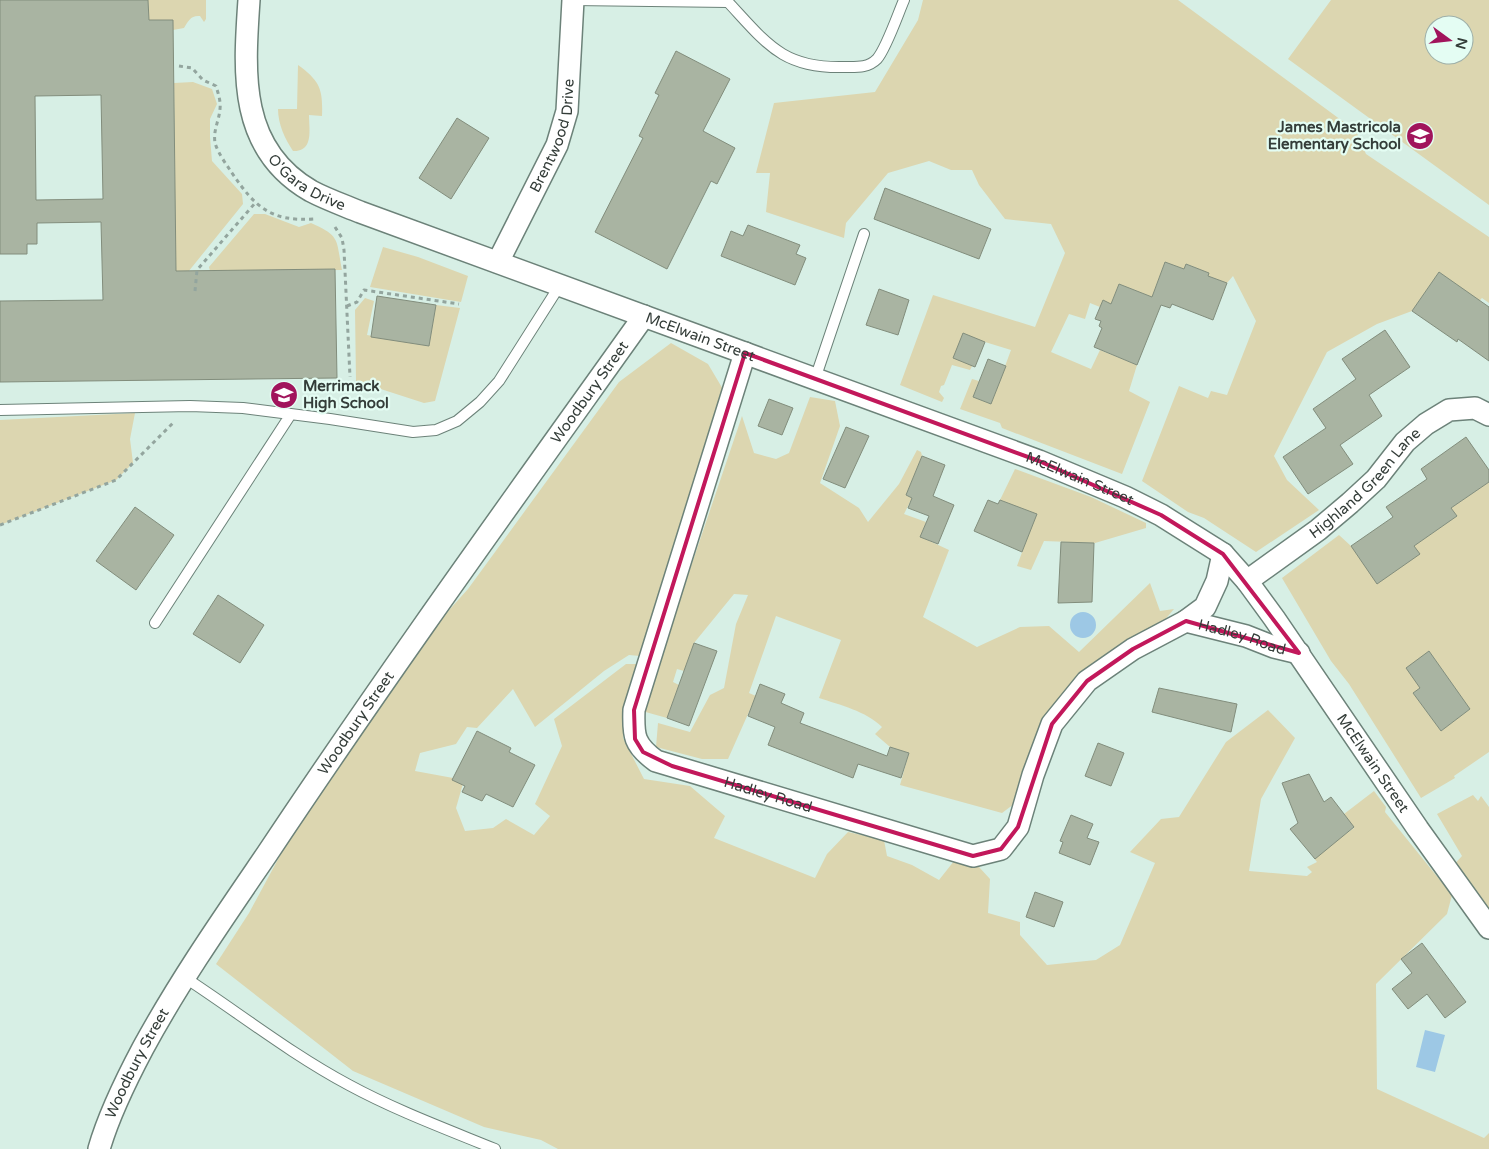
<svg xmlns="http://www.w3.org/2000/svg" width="1489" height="1149" viewBox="0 0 1489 1149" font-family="'Varela Round',sans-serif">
  <rect width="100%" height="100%" fill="#d7efe5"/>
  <!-- green -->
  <path fill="#dcd6b0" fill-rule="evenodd" d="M148,0H206V19L204,22L200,16C191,15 188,21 184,28L173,30V20H149Z
    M923,0H1178L1356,131L1366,154L1489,237V303L1482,298L1479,301L1439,272L1412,311L1377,324L1327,352L1274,456L1287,480L1319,510L1256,552L1204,518L1188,512L1142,481L1179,386L1208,398L1211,391L1227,395L1256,321L1233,276L1227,283L1208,276V273L1187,264L1184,269L1165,262L1152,297L1119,284L1111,304L1103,301L1100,307L1090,303L1085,319L1069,314L1051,352L1091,369L1100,350L1137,365L1129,391L1150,402L1122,474L1002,428L1000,423L960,409L972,379L979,381L973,397L991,404L1011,350L985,342L970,370L952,365L944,385L941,386L939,392L944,398L942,402L900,385L933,295L1035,327L1065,253L1051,224L1005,219L979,185L972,170H951L929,161L888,173L846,223L844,238L766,212L770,173H756L774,103L875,92L918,20Z
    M1331,0H1489V205L1288,59ZM1434,25H1464V55H1434Z
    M298,65C320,81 323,89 322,116L309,115C309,129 314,152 293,151C285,139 278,124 278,109H297Z
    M193,82L212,89L217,104L210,119V137L212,161L242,194L243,204L184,277L176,299L174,83Z
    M254,214H265L299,227L311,223C341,236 336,240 342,270L210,271L209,267Z
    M383,247L418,257L468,276L461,302L370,287Z
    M365,298L374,301L367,335L429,346L436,305L460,308L435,401L424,403L356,381L355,310Z
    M671,343L708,364L730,401L651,657L629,655L604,671L535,727L513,689L477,728L467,727L456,744L420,753L415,771L464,780L456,808L465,831L493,828L506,819L534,835L550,816L535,804L562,746L554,719L626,664H638L623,738L644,779L690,786L725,816L714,838L815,878L827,854L848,832L884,840L887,856L912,865L939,880L954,861L979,867L990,879L988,913L1020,922V935L1047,965L1096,960L1120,945L1155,863L1130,852L1161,819L1179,817L1226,742L1268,710L1295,738L1261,799L1249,871L1307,876L1312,872L1307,867L1317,862L1313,857L1354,828L1344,814L1374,791L1386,807L1385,812L1452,895L1447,914L1376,984L1377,1089L1484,1138L1489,1133V1149H558L541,1140L484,1127L353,1071L216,964L249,913L310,800L442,618L468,589L619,382Z
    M810,397L835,401L840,426L820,483L859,508L868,522L899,484L917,450L921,452L922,456L906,495L912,498L904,514L926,522L921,537L949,550L923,617L977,647L1020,627L1049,626L1079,652L1150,583L1160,611L1174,609L1157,629L1115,648L1081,678L1018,801L1002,813L900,785L909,753L890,747L875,734L882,727C866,711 840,705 819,698L841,640L776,616L749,693L756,696L728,759H702L656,747L658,723L690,732L710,695L724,688L736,624L748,595L734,594L694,643L684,671L677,669L673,682L679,685L667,718L642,711L742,416L754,453L776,459L789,453Z
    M135,413L130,439L133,463L116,480L0,525V420Z
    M1015,469L1091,497L1146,523V528L1095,543L1044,541L1031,570L1017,566L1036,514L1000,500Z
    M1489,482V752L1454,776L1455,778L1421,798L1349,684L1331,661L1282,578L1339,535L1351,546L1377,583L1419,554L1414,546L1457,516L1451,508ZM1429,651L1470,709L1441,731L1413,693L1420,688Z
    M1473,795L1478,801L1481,796L1489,807V925L1448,871L1462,856L1437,814Z"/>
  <!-- water -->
  <path fill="#9dc8e5" d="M1070 625a13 13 0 1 1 26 0a13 13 0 1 1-26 0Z
    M1425,1030L1445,1035L1435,1072L1416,1067Z"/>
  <!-- building -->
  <path fill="#a9b4a2" stroke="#828d7c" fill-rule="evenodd" d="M0,0H148L149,20H173L176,271L335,269L337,378L0,382V301L103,300L101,222L37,223V244H27V254H0ZM101,95L103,199L36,200L35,96Z
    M676,51L730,79L703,131L735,148L717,184L711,181L667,269L595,232L643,138L639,136L659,95L655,93Z
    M457,118L489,138L451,199L419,178Z
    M885,188L991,229L979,259L874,219Z
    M748,225L800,245L796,254L806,258L795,285L721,256L731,231L743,236Z
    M1165,262L1184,269L1186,264L1209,273L1208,276L1227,283L1213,320L1172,304L1170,308L1161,305L1137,365L1094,347L1102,328L1099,326L1101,321L1095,319L1103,300L1111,304L1119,284L1152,297Z
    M1439,272L1489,307V361L1458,339L1457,342L1412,311Z
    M879,289L909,300L898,335L866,325Z
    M377,296L436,305L429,346L371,337Z
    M1385,330L1410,367L1369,395L1382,416L1340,445L1353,464L1308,494L1283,457L1326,428L1313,409L1356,379L1342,359Z
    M963,333L985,342L975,367L953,358Z
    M988,359L1006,366L991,404L973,397Z
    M769,399L793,408L782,435L758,426Z
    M846,427L869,436L845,488L823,479Z
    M1466,437L1489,470V482L1451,508L1457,516L1414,546L1420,554L1377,584L1351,546L1393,517L1386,507L1427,479L1421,469Z
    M922,456L945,465L933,496L954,505L938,544L920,537L929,516L908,508L912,498L906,495Z
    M988,500L998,504L1000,500L1037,514L1022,552L974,531Z
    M135,507L174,535L136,590L96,561Z
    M1061,542L1094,543L1092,602L1058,603Z
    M218,595L264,625L240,663L193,634Z
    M694,643L717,651L689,726L667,718Z
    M1429,651L1470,709L1441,731L1413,693L1420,688L1406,668Z
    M760,684L785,694L781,703L804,713L800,723L887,756L890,747L909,753L901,778L858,764L853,778L768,745L775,727L748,716Z
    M1159,688L1237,704L1231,732L1152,712Z
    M477,731L511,748L509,752L535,765L513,807L486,794L482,801L462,792L465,786L452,780Z
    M1098,743L1124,753L1111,786L1085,776Z
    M1309,774L1324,802L1331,797L1354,827L1315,859L1290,829L1298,823L1282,783Z
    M1071,815L1093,824L1087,838L1099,842L1090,865L1059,853L1063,842L1060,841Z
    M1035,892L1063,902L1054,927L1026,917Z
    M1422,943L1466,1002L1445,1018L1427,994L1408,1009L1392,989L1412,973L1401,959Z"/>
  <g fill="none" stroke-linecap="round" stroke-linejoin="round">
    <!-- service casing -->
    <g stroke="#6c8279" stroke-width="12">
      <path id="service" d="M573,0L728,2C767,44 783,69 845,67C857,67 868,68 877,59C886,49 898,14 904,0
        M815,379L864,234
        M0,410L190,406L243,408L330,419L413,432L436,430L457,421L480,402L499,381L560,285
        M155,623L291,414
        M184,977C239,1013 291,1054 349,1085C395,1110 446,1129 495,1149"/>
    </g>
    <!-- minor casing -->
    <g stroke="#6c8279" stroke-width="24">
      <g id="minor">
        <path id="s1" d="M249,0C244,73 238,149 311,191C326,199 343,205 360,212L1039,461L1125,497L1161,515L1223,554L1247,581L1274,618L1418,829L1489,928"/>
        <path id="s2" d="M498,262L557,145L567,111L573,0"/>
        <path id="s3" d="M745,353L634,710C633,736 634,745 656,761L973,856L1001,849L1018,827L1033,775L1052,724L1087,681L1133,649L1186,621L1246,636L1274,647L1299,653"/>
        <path id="s4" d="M1247,581L1318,530L1350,503L1376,479L1405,442L1426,424L1449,410L1475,408L1489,415"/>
        <path d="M1186,621L1205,607L1217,581L1223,554"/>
        <path id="s5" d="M99,1149C109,1114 126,1080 143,1048C180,980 224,917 267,854C388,672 517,494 644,316"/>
      </g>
    </g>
    <!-- path -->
    <path stroke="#93a59e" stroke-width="3" stroke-dasharray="4 4" stroke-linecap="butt" d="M179,66L192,68L203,80L216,86C218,93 221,101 220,109C219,121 213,130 215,143C218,153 226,164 232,173C255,207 271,222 314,219
      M335,227L342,238L344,250L350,377
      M195,291L197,270L256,202
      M347,306L357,302L364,290L459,304
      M0,525L116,480L173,423"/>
    <!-- service -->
    <use href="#service" stroke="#fff" stroke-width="10"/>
    <!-- minor -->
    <use href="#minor" stroke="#fff" stroke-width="21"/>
  </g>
  <!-- marked area -->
  <path fill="none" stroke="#c2185b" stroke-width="4" stroke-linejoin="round" d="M745,353L1039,461L1161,515L1223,554L1299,653L1186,621L1133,649L1087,681L1052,724L1018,827L1001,849L973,856L672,766L643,752L635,739L634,710Z"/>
  <!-- icons -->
  <defs>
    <g id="school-disc" transform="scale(1.4375)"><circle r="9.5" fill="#a1145c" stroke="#e4fdf3"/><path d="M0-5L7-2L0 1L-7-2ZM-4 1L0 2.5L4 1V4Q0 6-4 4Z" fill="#fff"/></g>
  </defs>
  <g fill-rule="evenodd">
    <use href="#school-disc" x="1420" y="136"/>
    <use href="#school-disc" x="284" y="395"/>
  </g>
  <g text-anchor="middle" stroke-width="4.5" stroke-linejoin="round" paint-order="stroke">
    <!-- poi labels -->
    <g font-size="15" font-weight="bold" fill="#343d39" stroke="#e4fdf3" text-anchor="end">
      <text x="1401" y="132">James Mastricola<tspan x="1401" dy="17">Elementary School</tspan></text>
      <text x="303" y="391" text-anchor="start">Merrimack<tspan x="303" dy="17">High School</tspan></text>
    </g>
    <!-- street labels -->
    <g font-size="15" fill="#343d39" stroke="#e4fdf3">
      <text dy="5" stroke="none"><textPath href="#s2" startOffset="139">Brentwood Drive</textPath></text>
      <text dy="5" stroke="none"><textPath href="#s1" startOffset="206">O'Gara Drive</textPath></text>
      <text dy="5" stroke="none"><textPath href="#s1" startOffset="630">McElwain Street</textPath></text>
      <text dy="5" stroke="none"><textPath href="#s5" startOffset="904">Woodbury Street</textPath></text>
      <text dy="5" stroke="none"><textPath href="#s1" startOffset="1035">McElwain Street</textPath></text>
      <text dy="5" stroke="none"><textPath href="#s4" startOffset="154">Highland Green Lane</textPath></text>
      <text dy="5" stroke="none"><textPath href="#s3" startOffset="1159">Hadley Road</textPath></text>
      <text dy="5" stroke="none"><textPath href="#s5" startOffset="499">Woodbury Street</textPath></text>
      <text dy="5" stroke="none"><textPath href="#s1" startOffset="1455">McElwain Street</textPath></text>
      <text dy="5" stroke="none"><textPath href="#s3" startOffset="550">Hadley Road</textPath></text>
      <text dy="5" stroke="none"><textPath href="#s5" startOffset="94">Woodbury Street</textPath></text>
    </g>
  </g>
  <!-- north arrow -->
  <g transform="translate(1449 40) rotate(105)"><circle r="24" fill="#e4fdf3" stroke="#9eb0a9"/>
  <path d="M0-4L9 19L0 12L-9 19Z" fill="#a1145c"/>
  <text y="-8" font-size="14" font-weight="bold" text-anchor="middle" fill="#343d39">N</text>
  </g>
</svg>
